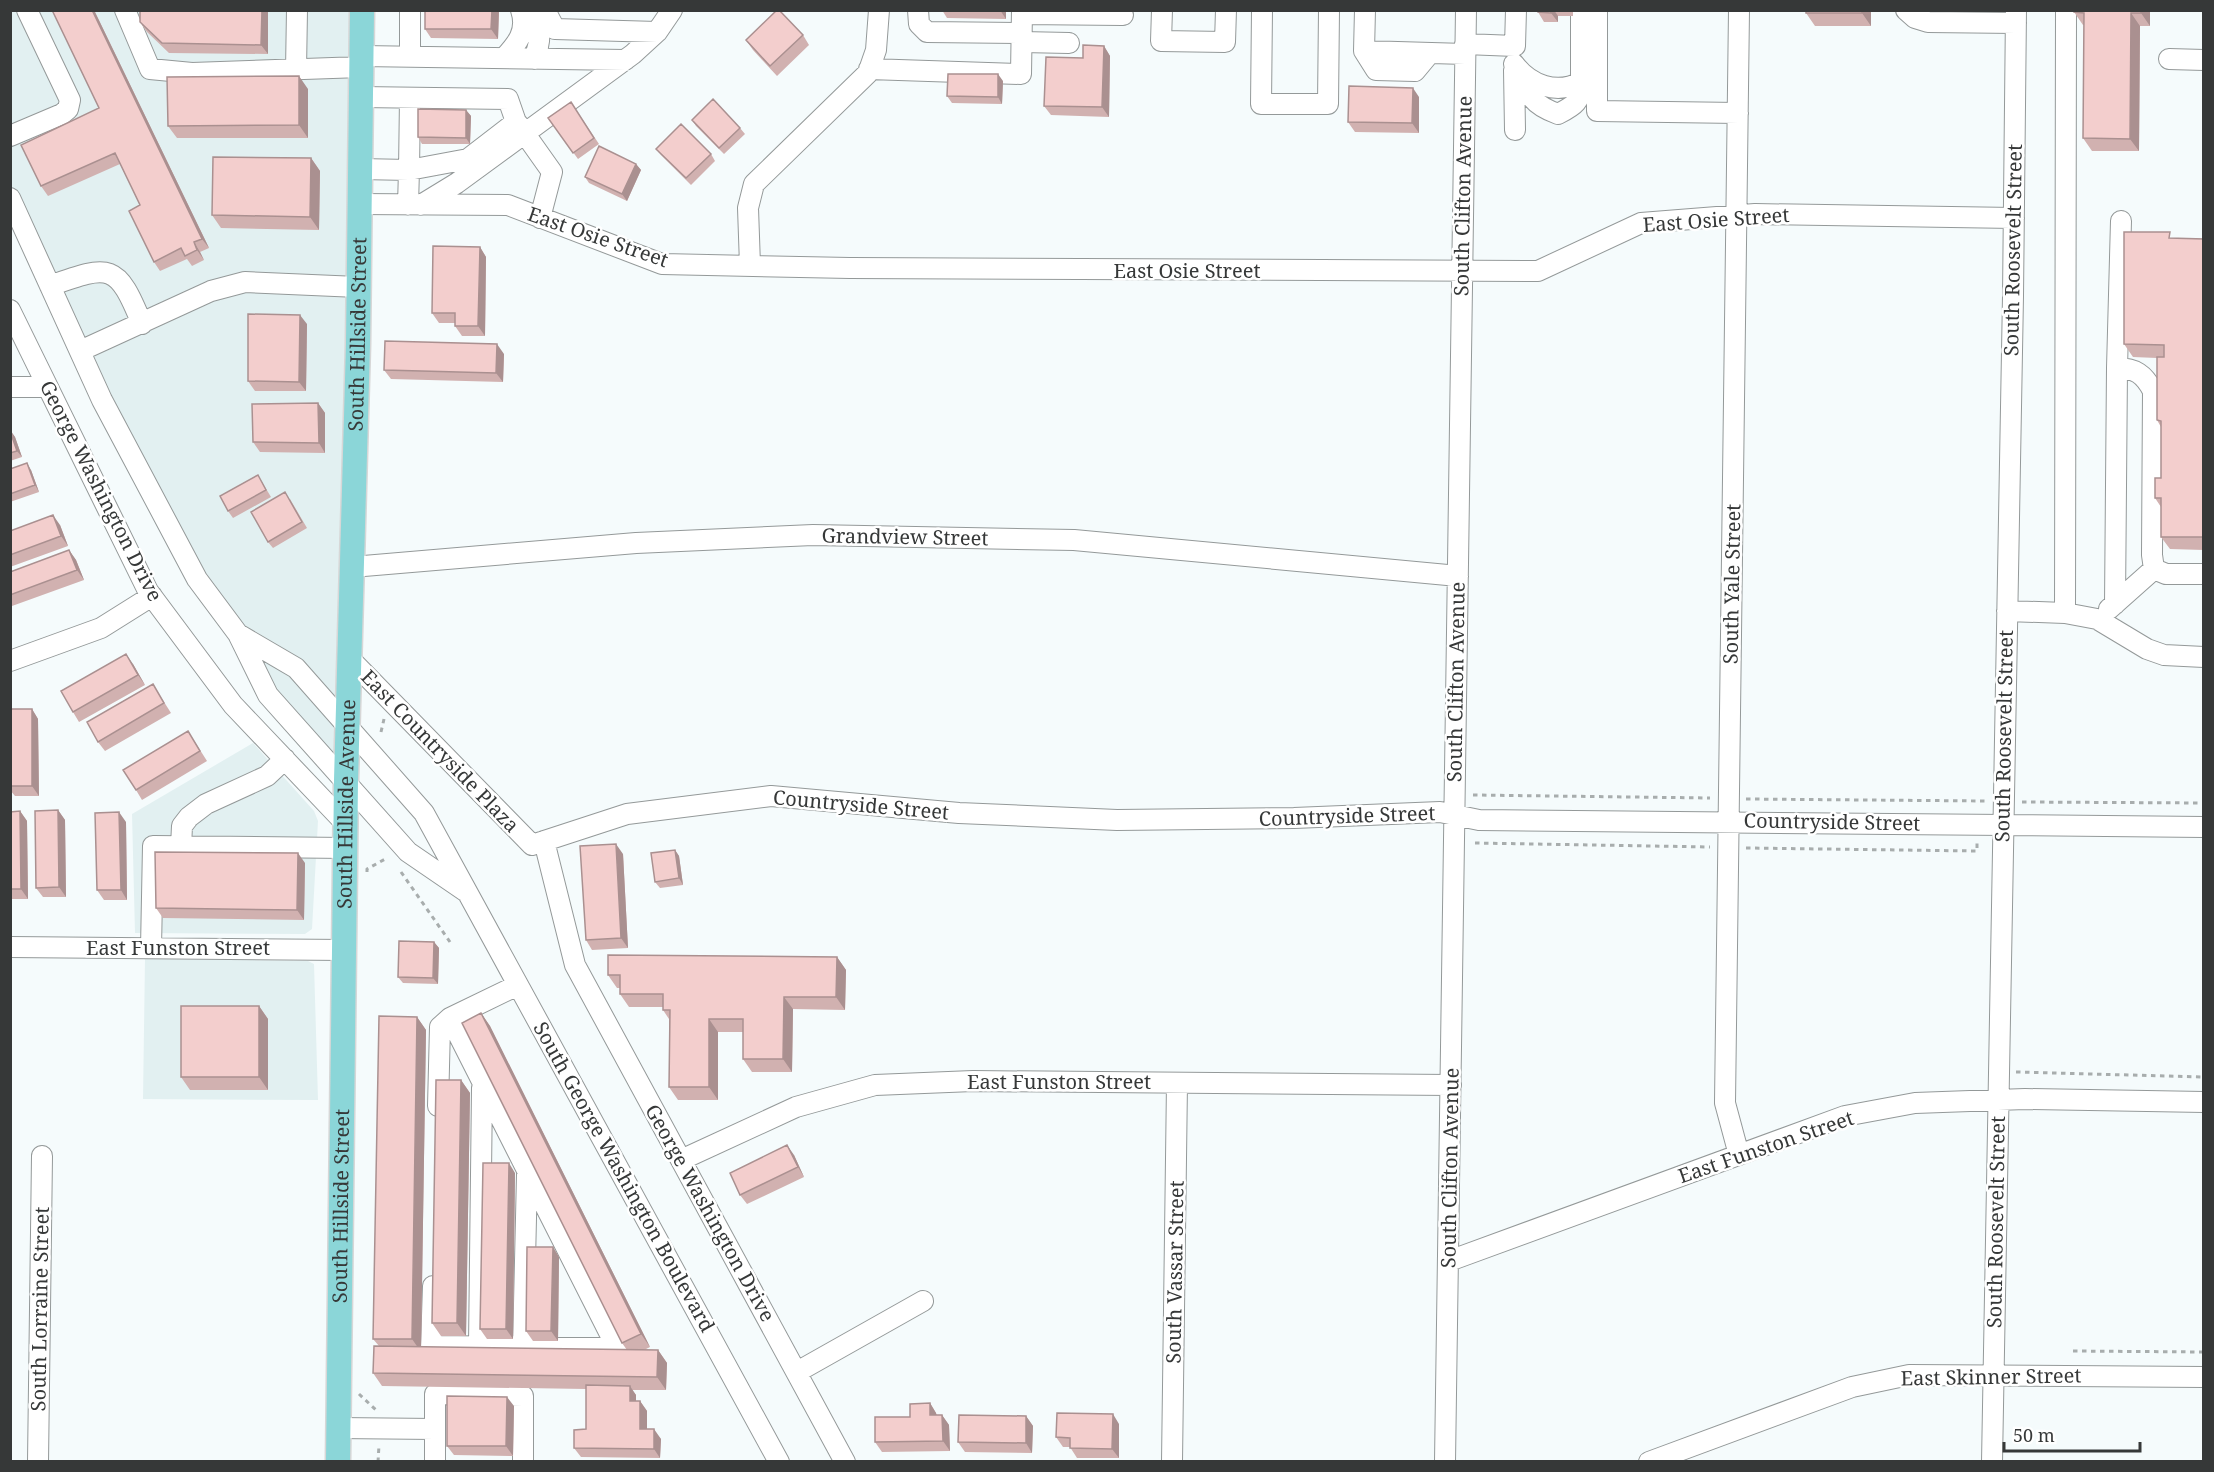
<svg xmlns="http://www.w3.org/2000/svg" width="2214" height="1472" viewBox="0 0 2214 1472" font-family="'Noto Serif',serif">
  <rect width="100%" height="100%" fill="#f5fbfc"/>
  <!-- built -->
  <path fill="#e2f0f1" d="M10,11H361L346,780L268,695L197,579L11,198Z
    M253,743L314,811L318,821L312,929L305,934L135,933L132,814Z
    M145,959L308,961L314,964L318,1100L143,1099Z"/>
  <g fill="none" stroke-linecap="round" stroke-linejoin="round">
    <!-- minor casing -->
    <g stroke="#949999" stroke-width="22">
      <path id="minor" d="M125,10L150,69L192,73L361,67
        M410,10V56
        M528,10C542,28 542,38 534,59
        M545,10L555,29L657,32
        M918,10L919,24L927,32L1022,33
        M1162,10L1161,41L1225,42L1226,10
        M1262,10L1261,104H1328L1329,10
        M1365,10L1364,51L1376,70L1415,71L1430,53
        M1597,10V111L1738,113
        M1906,10L1915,18L1928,22L2016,23
        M2066,10L2065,613L2097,619L2147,649L2164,655L2204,657
        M1022,14L1123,15
        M1022,42L1069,43
        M1465,44L1515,46L1516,10
        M1364,51L1465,54
        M362,56L625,60
        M504,58C517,44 528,31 521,10
        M2169,59L2204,60
        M1514,64C1530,85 1556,95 1581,82V10
        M869,69L1021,74L1022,10
        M296,70L297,10
        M1514,70L1515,130
        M1521,72C1529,97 1533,105 1558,114C1574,106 1582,101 1581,82
        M361,97L508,99L516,122L468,159L409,170L408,205
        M518,124L552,172L540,218
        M10,136L62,114L68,109L70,100L27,10
        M360,169L409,170L410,98
        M10,198L102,400L197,579L238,634L268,695L408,852L465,891
        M359,204L508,205L662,264L850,268L1538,271L1641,223L1755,214L2014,218
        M421,205L457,183L633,54L657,32L672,10
        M2121,221L2117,368C2135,368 2144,374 2153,391L2152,555L2154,569L2166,574H2204
        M750,265L748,208L754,184L868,73L876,50L879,10
        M50,286C111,264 117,263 142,324
        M10,310L148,591L233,705L347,825
        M80,351L211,291L245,282L358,287
        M10,387H47
        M352,567L636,543L813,535L1074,540L1458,576
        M2115,604L2117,368
        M2109,609L2154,569
        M2007,611L2065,613
        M238,634L296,668L424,813L779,1462
        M348,657L532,845L627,814L771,796L959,813L1117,820L1294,818L1440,812L1479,820L2204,827
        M10,661L101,628L152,596
        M544,841L575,965L845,1462
        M181,847L182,826L189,817L206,804L267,776L285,759
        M10,947L345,950
        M151,948L153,846L346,848
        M438,1106L440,1027L450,1018L518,985
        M1739,1155L1725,1103L1739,10
        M681,1160L796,1107L875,1085L973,1081L1451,1085
        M1449,1261L1845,1116L1915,1103L2025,1099L2204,1102
        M433,1286L431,1346L617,1348L450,1018
        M479,1346L482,1088
        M523,1347L527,1175
        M797,1372L923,1301
        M338,1428L435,1429V1394L523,1396V1462
        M435,1429V1462
        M38,1462L42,1156
        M1172,1462L1177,1083
        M1445,1462L1466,10
        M1649,1462L1852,1387L1909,1375L2204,1377
        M1992,1462L2013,296L2016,10"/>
    </g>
    <!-- major casing -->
    <g stroke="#d7d7d7" stroke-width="27">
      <g id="major">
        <path id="s1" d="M338,1462L346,780L358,344L362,10"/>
      </g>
    </g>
    <!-- path -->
    <path stroke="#a8adad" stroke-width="3" stroke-dasharray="4.5 4.5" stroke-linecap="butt" d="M381,732L384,719
      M1473,795L1710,798
      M1746,799L1986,801
      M2022,802L2204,803
      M1475,843L1710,847
      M1746,848L1977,851V842
      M367,872V869L387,858
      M401,872L450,942
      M2016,1072L2204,1077
      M2073,1351L2204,1352
      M359,1394L376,1410
      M378,1462L379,1445"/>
    <!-- minor -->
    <use href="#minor" stroke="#fff" stroke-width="20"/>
    <!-- major -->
    <use href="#major" stroke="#8bd6d8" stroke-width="24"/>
  </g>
  <!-- wall -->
  <path fill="#d1b1b0" d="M52,10H94L209,248L200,252L204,260L192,266L187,259L160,271L154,262L140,205L120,164L48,196L41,186L99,108Z
    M268,10V54L169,53L147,32L140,22Z
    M499,10L498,39L431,38L425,29Z
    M942,10H1006V19L947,18Z
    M1538,10H1573V16H1558V22H1544L1538,12Z
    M1806,10H1871V26H1815L1806,13Z
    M2150,10V26H2140L2139,151H2092L2083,138L2084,25H2083L2074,12Z
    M803,35L809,45L777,76L753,50L746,40Z
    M1104,46L1110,56L1109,117L1051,115L1044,106L1083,58Z
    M1003,81L1002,104L952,103L947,96Z
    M308,89V138H177L168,126Z
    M1419,97V133L1355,132L1348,122Z
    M571,102L599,144L578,159L548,118Z
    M466,110L471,116L470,144H422L418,137Z
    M692,120L740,128L745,134L724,154L696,126Z
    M656,149L711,154L715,161L691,185L661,155Z
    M311,158L320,171L319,230L221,228L212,215Z
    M636,164L641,170L627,201L589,183L585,177Z
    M2174,238L2204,239V550L2170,549L2161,537V507L2155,498L2161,478V427L2157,420V358L2133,357L2124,344Z
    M480,247L486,257L485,336H462L455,326V323H439L432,313Z
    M307,324L306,391H255L248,381Z
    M504,354L503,382L391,379L384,370Z
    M318,403L325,413V453L260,452L253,442Z
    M10,431L15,437L22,457L10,461Z
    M10,469L31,470L39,492L10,502Z
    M262,482L271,497L233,518L228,511Z
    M290,499L307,528L273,548L268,542Z
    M60,525L68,546L10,567V531Z
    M69,550L76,560L84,580L12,606L10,603V572Z
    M133,664L145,685L79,722L73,712Z
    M159,694L171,713L105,751L98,742Z
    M10,709H32L38,719L39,796H15L10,790Z
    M188,731L207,761L142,800L136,790Z
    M58,810L65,820L66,897H43L36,888Z
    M20,811L27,821L28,899H10V812Z
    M126,822L127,900H104L97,890Z
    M675,850L679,856L683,885L660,888L655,882Z
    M623,854L628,948L592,950L586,940Z
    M305,863L304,920L163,918L156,908Z
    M434,942L439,948L438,984L403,983L398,977Z
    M837,957L846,970L845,1010L793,1009L792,1072H752L743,1059V1032H718V1100H678L669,1087V1019L663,1010V1007H629L620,994V988H617L608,975Z
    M259,1006L268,1019V1090H190L181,1077Z
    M481,1013L490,1026L650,1347L644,1350H658L667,1363L666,1390H632L636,1395V1401H640L647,1411V1429L661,1439L660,1458L581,1457L574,1448L586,1429V1389L382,1386L373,1373L379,1346L373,1339L417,1017L426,1030L421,1347L627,1350L622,1343Z
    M461,1080L470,1093L466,1336H441L432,1323Z
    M794,1155L804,1177L747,1204L740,1195Z
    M515,1173L513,1339H487L480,1329Z
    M553,1247L559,1257L558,1341H533L526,1331Z
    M930,1403L936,1413L937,1415H942L949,1425L950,1451L882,1452L875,1442Z
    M514,1406L513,1456L454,1455L447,1446Z
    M1026,1416L1033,1426L1032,1453L965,1452L958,1442Z
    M1119,1424V1458H1077L1070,1447H1063L1056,1437Z"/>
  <!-- shaded-wall -->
  <path fill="#aa9090" d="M92,10H94L209,248L202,239Z
    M262,10H268V54L261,45Z
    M492,10H499L498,39L491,29Z
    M1000,10H1006V19Z
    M1551,10H1554L1558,16V22L1551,13Z
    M1862,10H1871V26L1862,13Z
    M2141,10H2150V26L2141,13Z
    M2131,13L2140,26L2139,151L2130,139Z
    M1104,46L1110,56L1109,117L1102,107Z
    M998,74L1003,81L1002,104L998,97Z
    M299,76L308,89V138L299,125Z
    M1413,88L1419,97V133L1412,123Z
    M466,110L471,116L470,144L466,138Z
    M311,158L320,171L319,230L310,217Z
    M636,164L641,170L627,201L622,194Z
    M194,242L200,252L204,260L197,250Z
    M480,247L486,257L485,336L478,326Z
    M300,315L307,324L306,391L299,382Z
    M497,344L504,354L503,382L496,373Z
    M318,403L325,413V453L319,443Z
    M11,431L15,437L22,457L17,451Z
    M27,463L31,470L39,492L35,485Z
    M53,515L60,525L68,546L61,536Z
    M69,550L76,560L84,580L77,570Z
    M126,654L133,664L145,685L138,675Z
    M32,709L38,719L39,796L32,786Z
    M58,810L65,820L66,897L59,887Z
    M20,811L27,821L28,899L21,889Z
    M119,812L126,822L127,900L121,890Z
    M616,844L623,854L628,948L621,938Z
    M675,850L679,856L683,885L679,878Z
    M298,853L305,863L304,920L297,910Z
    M434,942L439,948L438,984L433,978Z
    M837,957L846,970L845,1010L836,997Z
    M784,997L793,1009L792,1072L783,1059Z
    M259,1006L268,1019V1090L259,1077Z
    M481,1013L490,1026L650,1347L641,1334Z
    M417,1017L426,1030L421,1352L412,1339Z
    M709,1019L718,1032V1100L709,1087Z
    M461,1080L470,1093L466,1336L457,1323Z
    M787,1145L794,1155L804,1177L798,1167Z
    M509,1163L515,1173L513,1339L506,1329Z
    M553,1247L559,1257L558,1341L551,1331Z
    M658,1350L667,1363L666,1390L657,1377Z
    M630,1386L636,1395V1411L630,1401Z
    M507,1397L514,1406L513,1456L506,1446Z
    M640,1401L647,1411V1439L640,1429Z
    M930,1403L936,1413L937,1425L930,1415Z
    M1113,1414L1119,1424V1458L1112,1449Z
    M942,1415L949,1425L950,1451L943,1441Z
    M1026,1416L1033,1426L1032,1453L1026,1443Z
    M654,1429L661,1439L660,1458L654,1449Z"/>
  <!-- building -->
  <path fill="#f3cecd" stroke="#aa9090" stroke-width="1.5" d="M52,10H92L202,239L194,242L197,250L185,256L181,248L154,262L129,211L140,205L115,153L41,186L21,145L99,108Z
    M140,10H262L261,45L162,43L140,22Z
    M425,10H492L491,29H425Z
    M777,10H779L803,35L770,66L746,40Z
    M1538,10H1551V13L1538,12Z
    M1806,10H1862V13H1806Z
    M2074,10H2141V13H2131L2130,139L2083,138L2084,13L2074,12Z
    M1083,45L1104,46L1102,107L1044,106L1046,57L1083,58Z
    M948,74H998V97L947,96Z
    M299,76V125L168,126L167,77Z
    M1349,86L1413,88L1412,123L1348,122Z
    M713,99L740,128L719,148L692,120Z
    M571,102L594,138L573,153L548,118Z
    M418,109L466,110V138L418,137Z
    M681,124L711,154L686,178L656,149Z
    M599,146L636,164L622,194L585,177Z
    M213,157L311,158L310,217L212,215Z
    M2124,232H2170L2169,238L2204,239V537H2161V498H2155V478H2161V421L2157,420V357H2164V345L2124,344Z
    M433,246L480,247L478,326H455V313H432Z
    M248,314L300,315L299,382L248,381Z
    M385,341L497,344L496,373L384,370Z
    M318,403L319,443L253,442L252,404Z
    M10,431L17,451L10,453Z
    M27,463L35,485L10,494V469Z
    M258,475L266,490L228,511L220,496Z
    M285,492L302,522L268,542L251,512Z
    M53,515L61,536L10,555V531Z
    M69,550L77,570L10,595V572Z
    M126,654L138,675L73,712L61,691Z
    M153,684L164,703L98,742L87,722Z
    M10,709H32V786H10Z
    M188,731L200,751L136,790L123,770Z
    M58,810L59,887L36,888L35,811Z
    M20,811L21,889H10V812Z
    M119,812L121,890H97L95,813Z
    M616,844L621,938L586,940L580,846Z
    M675,850L679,878L655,882L651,853Z
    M155,852L298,853L297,910L156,908Z
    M399,941L434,942L433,978L398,977Z
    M608,955L837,957L836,997H784L783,1059H743V1019H709V1087H669L670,1010H663V994H620V975H608Z
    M181,1006H259V1077H181Z
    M481,1013L641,1334L622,1343L462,1023Z
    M379,1016L417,1017L412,1339H373Z
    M436,1080H461L457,1323H432Z
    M787,1145L798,1167L740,1195L730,1173Z
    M483,1163H509L506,1329H480Z
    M527,1247H553L551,1331H526Z
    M374,1346L658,1350L657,1377L373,1373Z
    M586,1385L630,1386V1401H640V1429H654V1449L574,1448V1430L586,1429Z
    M447,1396L507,1397L506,1446H447Z
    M930,1403V1415H942L943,1441L875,1442V1417H910V1404Z
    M1057,1413L1113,1414L1112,1449L1070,1448V1438L1056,1437Z
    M959,1415L1026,1416V1443L958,1442Z"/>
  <g text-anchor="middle" stroke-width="5" stroke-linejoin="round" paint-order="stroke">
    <!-- street labels -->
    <g font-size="20" fill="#363838" stroke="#fff">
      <text transform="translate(1463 196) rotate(-89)" y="7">South Clifton Avenue</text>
      <text transform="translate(1716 220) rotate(-4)" y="7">East Osie Street</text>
      <text transform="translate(598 237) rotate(19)" y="7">East Osie Street</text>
      <text transform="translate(2013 250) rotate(-89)" y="7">South Roosevelt Street</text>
      <text x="1187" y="278">East Osie Street</text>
      <text dy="7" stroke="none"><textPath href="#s1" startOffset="1128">South Hillside Street</textPath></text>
      <text transform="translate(101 491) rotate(63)" y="7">George Washington Drive</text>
      <text transform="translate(905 537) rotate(1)" y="7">Grandview Street</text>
      <text transform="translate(1732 584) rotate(-89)" y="7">South Yale Street</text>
      <text transform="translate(1456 682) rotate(-89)" y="7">South Clifton Avenue</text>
      <text transform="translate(2004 736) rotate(-89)" y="7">South Roosevelt Street</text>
      <text transform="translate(440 751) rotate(46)" y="7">East Countryside Plaza</text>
      <text dy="7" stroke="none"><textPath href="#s1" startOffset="658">South Hillside Avenue</textPath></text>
      <text transform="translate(861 805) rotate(5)" y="7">Countryside Street</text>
      <text transform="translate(1347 816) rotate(-2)" y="7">Countryside Street</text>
      <text transform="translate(1832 822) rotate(1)" y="7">Countryside Street</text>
      <text x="178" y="955">East Funston Street</text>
      <text x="1059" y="1089">East Funston Street</text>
      <text transform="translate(1766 1147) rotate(-19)" y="7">East Funston Street</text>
      <text transform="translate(1450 1168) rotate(-89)" y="7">South Clifton Avenue</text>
      <text transform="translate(624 1177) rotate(61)" y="7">South George Washington Boulevard</text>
      <text dy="7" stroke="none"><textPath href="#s1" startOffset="256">South Hillside Street</textPath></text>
      <text transform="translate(710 1213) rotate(61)" y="7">George Washington Drive</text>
      <text transform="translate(1996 1222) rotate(-89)" y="7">South Roosevelt Street</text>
      <text transform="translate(1175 1272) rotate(-89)" y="7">South Vassar Street</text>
      <text transform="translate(40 1309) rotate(-89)" y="7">South Lorraine Street</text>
      <text transform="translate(1991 1377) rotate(-1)" y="7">East Skinner Street</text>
    </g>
  </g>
  <!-- border -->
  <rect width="2214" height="1472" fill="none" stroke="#363838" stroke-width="24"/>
  <!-- scale -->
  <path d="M2004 1442v9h136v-9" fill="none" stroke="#363838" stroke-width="3"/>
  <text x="2013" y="1442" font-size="18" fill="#363838" stroke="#ffffff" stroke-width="4.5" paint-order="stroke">50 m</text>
</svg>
